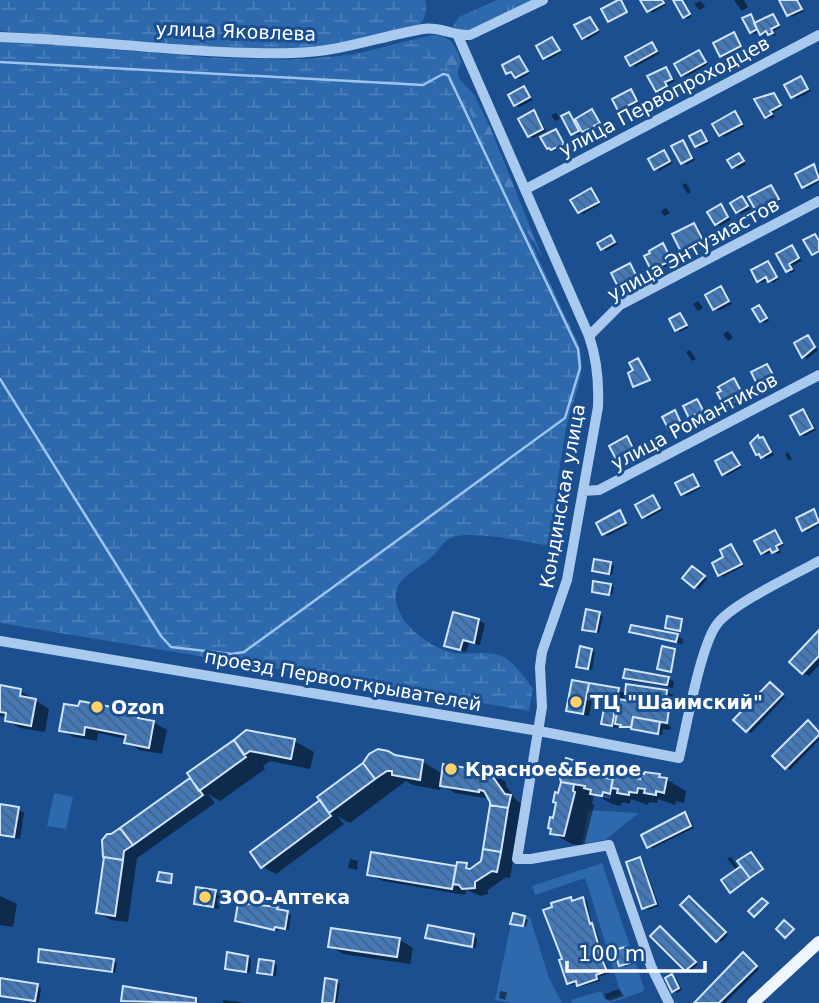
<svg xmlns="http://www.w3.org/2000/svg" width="819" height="1003" viewBox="0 0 819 1003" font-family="'DejaVu Sans',sans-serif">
  <defs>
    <pattern id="grass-tufts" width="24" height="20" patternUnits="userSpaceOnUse" patternTransform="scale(1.75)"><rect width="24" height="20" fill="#2e69ad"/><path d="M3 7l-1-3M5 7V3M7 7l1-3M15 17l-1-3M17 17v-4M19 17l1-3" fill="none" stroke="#4d80b9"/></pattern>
    <pattern id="forest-firs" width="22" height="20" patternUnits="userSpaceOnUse" patternTransform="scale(1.75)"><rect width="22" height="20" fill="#2e69ad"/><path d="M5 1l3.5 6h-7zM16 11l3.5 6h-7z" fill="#4d80b9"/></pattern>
    <pattern id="wetland-marsh" width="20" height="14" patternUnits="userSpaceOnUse" patternTransform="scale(1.75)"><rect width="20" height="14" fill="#2e69ad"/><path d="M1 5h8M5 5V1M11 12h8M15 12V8" fill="none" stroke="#4d80b9"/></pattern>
    <pattern id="building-back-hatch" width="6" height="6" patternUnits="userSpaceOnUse" patternTransform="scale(1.75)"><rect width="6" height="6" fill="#4478b7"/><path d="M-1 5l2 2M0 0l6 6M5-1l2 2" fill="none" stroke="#486282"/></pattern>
  </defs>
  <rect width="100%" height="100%" fill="#1b4f8f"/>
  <!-- grass -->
  <path fill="url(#grass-tufts)" d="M497,0H533L469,30H458L453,26L459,17Z"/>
  <!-- forest -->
  <path fill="url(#forest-firs)" d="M434,35L443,36L452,42L458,53L461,61L458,71L459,78L474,95L490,127L543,259L517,215L452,79L217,58C261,59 305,62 348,55C377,51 405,40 434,35Z"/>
  <!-- wetland -->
  <path fill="url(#wetland-marsh)" d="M0,0H425C428,11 425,17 419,26L328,47L302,49H226L0,31Z
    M434,35L578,343C589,372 572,400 566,428C559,466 555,505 550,543L545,545C524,542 462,527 446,541C439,547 436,555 428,560C418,568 401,577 397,589C389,617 424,643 446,651C466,658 485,648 504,657C515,663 525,679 533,688L529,711L0,623V40L217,58L295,60L351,55Z"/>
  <!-- park -->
  <path fill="#2e69ad" d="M54,793L73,797L66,829L47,826Z
    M588,810L639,813L605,840L582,844Z
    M602,863L644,988L642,992L610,1003H572L571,1000L601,991L605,1000L621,994L589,890L585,878L535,895L532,886Z
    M513,913L530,917L549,978L562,1003H511L495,1000Z"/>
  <!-- shadow -->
  <path fill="#0007" fill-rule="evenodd" d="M642,0H664L666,5L652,13Z
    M675,0H684L692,16L688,19L684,17Z
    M734,0H744L748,7L742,11Z
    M781,0H799L804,11L792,17L789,15Z
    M701,1L705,7L699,10L694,4Z
    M751,16L757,24L773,16L781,27L774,31L776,35L773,36L769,33L765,35L760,31L755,34L751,32Z
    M590,19L594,21L600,32L587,40L583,38Z
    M734,34L737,36L744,48L725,58L722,56Z
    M552,39L562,52L548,60L545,58Z
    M652,44L660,53L635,67L631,64Z
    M699,52L708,64L686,77L682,75Z
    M519,58L523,60L530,73L520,79L514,74L511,75L508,73Z
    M666,69L675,81L668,85L670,88L661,93L657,91Z
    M801,78L811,91L796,99L787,86Z
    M524,88L533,100L519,107L515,105Z
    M630,91L640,103L623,112L619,110Z
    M774,95L778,97L783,107L773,113L775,117L770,119L766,117Z
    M592,111L596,114L602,125L596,128L598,132L592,131L587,133L579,128L581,133L576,135L573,133L569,114L575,121Z
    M533,112L537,114L546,131L533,138L529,136Z
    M556,113L560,119L555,121L551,115Z
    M735,113L745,126L724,137L720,135Z
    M556,131L559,133L566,146L556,151L548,148Z
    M701,132L710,143L700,148L697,146Z
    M683,142L686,144L695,160L686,165L682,162Z
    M664,152L673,163L659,171L655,169Z
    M739,155L746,164L737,169L733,167Z
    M814,166L819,171V182L807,189L804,187Z
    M686,183L691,192L688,194L682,185Z
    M771,187L774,189L781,201L761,212L757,210Z
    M591,190L601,204L583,214L579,212Z
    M742,198L751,209L741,214L737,212Z
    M721,206L731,220L720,226L716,224Z
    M666,208L670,213L664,216L661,211Z
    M694,225L698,227L706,242L686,252L682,250Z
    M611,237L618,244L606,251L602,249Z
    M662,245L666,247L673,259L667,263L668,266L655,269L652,266Z
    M792,247L802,261L792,266L795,271L791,273L787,271Z
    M768,263L771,265L779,279L773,283L769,279L762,283L758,281Z
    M630,265L639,277L633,280L635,283L632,285L628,283L622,286L619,284Z
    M721,288L725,291L732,304L718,311L714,308Z
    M698,301L703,308L698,311L693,304Z
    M759,307L769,321L765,323L761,321Z
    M680,315L689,327L680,332L677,329Z
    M728,331L733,338L728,341L723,334Z
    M808,337L818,350L807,359L803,356Z
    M690,350L696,359L692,361L686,352Z
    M767,366L776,378L771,380L773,384L770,385L758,383Z
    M734,380L745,395L734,401L736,405L732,407L724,403Z
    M697,401L705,413L694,418L691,416Z
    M803,411L807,413L816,430L805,436L801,434Z
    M675,412L684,425L674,430L670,428Z
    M627,438L631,440L637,452L621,460L618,458Z
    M761,439L767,441L774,455L766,459L758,454Z
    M788,452L792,459L789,461L785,454Z
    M732,454L742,467L727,476L724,473Z
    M693,476L701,488L686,496L682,494Z
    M653,497L663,510L647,519L644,517Z
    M814,511L819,516V525L807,532L804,529Z
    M620,512L629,525L607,536L604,534Z
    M775,532L779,534L784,545L779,548L781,552L778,554L773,551L766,555L762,553Z
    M731,546L735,549L744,566L723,577L720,575Z
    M610,564L614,566L612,575L594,570Z
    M696,570L707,579L699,589L685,577Z
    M610,585L614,587L612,595L597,593Z
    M599,614L603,616L599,633L588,631Z
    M479,620L485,624L480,645L469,643L466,652L446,645Z
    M631,631L677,636L683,639L682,644L638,635Z
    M819,633V665L809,676L803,673Z
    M592,650L595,652L592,670L578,666Z
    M625,677L668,678L674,682L673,688L631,681Z
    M573,682L618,690L624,693L623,702L669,710L667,725L671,726L670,730L663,729L662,735L636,730L628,726L627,728L619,724L618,728L610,727L603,723L608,699L593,696L589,716L574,713L568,710Z
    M774,686L785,697L751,733L736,720Z
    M0,687L21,691L49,709L45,732L20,728L6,720L7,717L0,716Z
    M666,692L673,695L672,702L633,696L627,693Z
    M139,714L167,730L162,754L139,750L126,742L127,739L98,733L97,741L74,737L61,730Z
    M247,732L294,741L314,752L310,769L270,761L263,766L265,769L220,801L208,794L215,803L137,858L128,922L111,920L98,912L112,836L190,780L196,783Z
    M819,732V740L790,770L775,756Z
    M378,751L423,762L443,774L479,772L485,769L506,782V786L516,800L523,805L510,878L506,877L488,890V894L481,896L466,890L465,895L383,881L369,874L373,854L458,868L466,865L473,869L482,862L492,801L491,799L455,793L441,784L440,790L413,785L406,781L350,823L337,816L344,824L276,874L263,867L322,801Z
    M585,765L614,781L632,775L641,781L659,775L686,791L684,803L676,801L675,805L658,799L657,803L649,802L648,805L631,799L630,804L622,802L621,806L612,804L594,794L592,804L594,805L584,846L572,844L552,833L559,795ZM596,793L611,796L610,799L600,797Z
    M0,806L18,809L24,813L20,839L0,836Z
    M685,814L689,817L694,828L653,848L649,846Z
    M752,854L763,870L733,892L737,871L727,858L731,857L739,869Z
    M350,859L358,861L357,870L348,868Z
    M640,859L643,861L659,906L648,910L644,908Z
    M215,891L221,895L219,909L202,906L196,903Z
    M0,896L17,904L13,927L0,925Z
    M571,898L587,901L592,926L595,927L602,948L600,949L610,973L599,977L600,981L583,986L578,983L572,985L568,983L564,960Z
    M689,898L728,935L721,942L717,940Z
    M287,913L291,915L289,930L278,928V931L237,920Z
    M524,918L528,920L526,927L512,923Z
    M429,927L474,936L477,938L476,948L431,939L427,937Z
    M661,928L698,964L690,972L653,936Z
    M400,940L413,948L410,964L343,954L330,946Z
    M625,949L629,951L633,964L625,967L621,965Z
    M248,957L251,959L250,973L227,969Z
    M747,957L759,969L725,1003H696Z
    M40,961H113L117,963L115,973Z
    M274,963L277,965L276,976L259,972Z
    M672,976L676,978L682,990L677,993L673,991Z
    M0,980L37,985L41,988L39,1002L0,996Z
    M337,982L340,984L337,1003H323Z
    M619,989L624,996L610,1001L606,999L605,994Z
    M500,991L507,992L505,1000L499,998Z
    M123,1000H196L199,1002L130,1003Z
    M224,1000L245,1003H223Z"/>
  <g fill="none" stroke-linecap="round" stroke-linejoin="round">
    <!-- stream -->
    <path stroke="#9cc4f0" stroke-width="2.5" d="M0,62L423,85L443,74L448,75L578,349L580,368L565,418L288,620L244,652L232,654L171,647L161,636L0,379"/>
  </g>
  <!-- building -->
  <path fill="url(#building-back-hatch)" stroke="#cfe3fa" stroke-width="2" d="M618,0H621L627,12L608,22L601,9Z
    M640,0H662L664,3L647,12Z
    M673,0H682L690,14L683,18Z
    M779,0H797L802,9L787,16Z
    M751,14L757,29L750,33L742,18Z
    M773,14L779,25L771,29L773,33L768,35L766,31L760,35L754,23Z
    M590,17L598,30L582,39L574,25Z
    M734,32L741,46L720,57L713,43Z
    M552,37L560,50L543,59L536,46Z
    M652,42L657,51L630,66L625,57Z
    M699,50L706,62L681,76L674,64Z
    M519,56L528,71L515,78L511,72L506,74L502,65Z
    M666,67L672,79L665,82L667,86L656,92L647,76Z
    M801,76L808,89L791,98L784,85Z
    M524,86L530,97L514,106L508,95Z
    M631,89L637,101L618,111L612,99Z
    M774,93L781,105L770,111L772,114L765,118L754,99Z
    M592,109L600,123L594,126L596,129L591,132L589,129L582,132L575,119Z
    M534,110L543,129L528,137L518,119Z
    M735,111L742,124L719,136L712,124Z
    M569,112L579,131L571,135L561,116Z
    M556,129L564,144L551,150L549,148L547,149L540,137Z
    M701,130L707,141L695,147L689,136Z
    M683,140L692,158L681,164L671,146Z
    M664,150L670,161L654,170L648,159Z
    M739,153L744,161L732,168L727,160Z
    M814,164L819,179L802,188L795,174Z
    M771,185L779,199L756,211L748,197Z
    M591,188L599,202L578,213L570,200Z
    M742,196L748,206L736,213L730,203Z
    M721,204L728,217L715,225L707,212Z
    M694,223L703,240L681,252L672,234Z
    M815,234L819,241V251L812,255L803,240Z
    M611,235L615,242L601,250L597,243Z
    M663,243L670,257L664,260L666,263L658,267L656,264L650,268L644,256L650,253L649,251Z
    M792,245L799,258L789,264L792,269L786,272L776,254Z
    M768,261L777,277L768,282L766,277L757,282L751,270Z
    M630,263L636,275L631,278L632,281L627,284L625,281L617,285L611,273Z
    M721,286L729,301L713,310L705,295Z
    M759,305L767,318L760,322L752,309Z
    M680,313L687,325L675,331L669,319Z
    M808,335L815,347L802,358L794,343Z
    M638,358L650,380L633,387L628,373L633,370L629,363Z
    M767,364L773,375L769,378L771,382L765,385L763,381L757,384L751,372Z
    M734,378L742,393L732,399L734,402L727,406L726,402L723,404L717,393L721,391L718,387Z
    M697,399L703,410L689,418L683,406Z
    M803,409L813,428L800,435L790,416Z
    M675,410L681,423L669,430L662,417Z
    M758,435L759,438L763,437L771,452L761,458L759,454L756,455L750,443Z
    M627,436L634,450L616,459L609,446Z
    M732,452L740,465L722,475L715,461Z
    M693,474L699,486L681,495L675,483Z
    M653,495L660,508L642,518L635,505Z
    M814,509L819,522L802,531L796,518Z
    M620,510L626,523L602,535L596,523Z
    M775,530L782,543L776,546L778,550L772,553L770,549L761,554L754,541Z
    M731,544L742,564L718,576L712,563L723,557L720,550Z
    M594,559L611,562L609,574L592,571Z
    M692,566L705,576L694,588L682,578Z
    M593,581L611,584L609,595L592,592Z
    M586,609L600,612L596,632L582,630Z
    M453,612L479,619L474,643L463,640L460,650L444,646Z
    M667,616L682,619L680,631L665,628Z
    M631,625L678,634L676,642L629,632Z
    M819,630V656L802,674L789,662Z
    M580,646L592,649L588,669L576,667Z
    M662,646L675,649L671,672L657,669Z
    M625,669L669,677L667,685L623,678Z
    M572,680L589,683L583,714L566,711Z
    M770,682L783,694L746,732L733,720Z
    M589,683L619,688L612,726L601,724L606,698L587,694Z
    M626,684L667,690L666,700L625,694Z
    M0,685L21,689L20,696L36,699L31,726L5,721L6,713L0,712Z
    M619,699L669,709L667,723L633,717L631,727H620L621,725L615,724Z
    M80,701L139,712L138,718L154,721L149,748L124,743L126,735L85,727L84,735L59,731L64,704L78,706Z
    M633,717L660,722L658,734L631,729Z
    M808,720L819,732V735L785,769L772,756Z
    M246,730L295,739L291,759L250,751L244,755L234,740Z
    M234,740L246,757L199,791L187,773Z
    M378,749L388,751L395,755L423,760L420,780L392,775V771H387L375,779L363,763L369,754Z
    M566,758L586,764L585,767H588L587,774L600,773L606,774L605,778L613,779L610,794L603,792L602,796L590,794L591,790L584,788L585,786L561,782L560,778Z
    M363,763L375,779L329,813L317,797Z
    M443,764L479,770L481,767L487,768L489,772L494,773L493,777L505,794L511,795L508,808L490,805V802L484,791L479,790V792L440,786Z
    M618,772L633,774L632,777L640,779L641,773L644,774L645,772L660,774L659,777L667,778L664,793L656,791V795L644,793L645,789L638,788L637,793L629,792V795L617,793L618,789L611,788L614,774H617Z
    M190,778L203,795L133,845L120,828Z
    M561,782L574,784L573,791L575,792L564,836L550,834L551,829L548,828L550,817L553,818L556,803L553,802L555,792L558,793Z
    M320,800L331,816L261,868L250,852Z
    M0,804L19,807L14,837L0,835Z
    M490,805L508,808L501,852L483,849Z
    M685,812L691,826L647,848L641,835Z
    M120,828L133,845L124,851L123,860L103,857L102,840L107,834H111Z
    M483,849L501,852L497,872L492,871L475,882V888L462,889L459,885L453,884L457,862L467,863L466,868L470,869L481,861Z
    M371,852L456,866L452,889L367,875Z
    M751,852L763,869L750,878L737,861Z
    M104,857L123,860L115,916L96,913Z
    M640,857L656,904L642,909L626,862Z
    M741,866L750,878L730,893L721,880Z
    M159,872L172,874L171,883L157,881Z
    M196,887L216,890L213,907L194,904Z
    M689,896L726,932L716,942L680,905Z
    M571,897L572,901L583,897L590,924L592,923L599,947L597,948L607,971L596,975L597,979L577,986L576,981L567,984L559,960L562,959L543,910L552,907L551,903Z
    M762,898L768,903L754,917L748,911Z
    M238,903L278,907L277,909L288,911L285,929L275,927L274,930L235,921Z
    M513,913L525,916L523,926L510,924Z
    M784,920L794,929L785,938L776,929Z
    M428,925L474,934L472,947L425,938Z
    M660,926L696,962L685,971L650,936Z
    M331,928L400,938L397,957L328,947Z
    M625,947L630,963L619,966L614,950Z
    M39,949L114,959L112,972L38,962Z
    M227,952L248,956L246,972L225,969Z
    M743,952L757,966L719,1003H694Z
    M259,959L274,961L272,975L257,973Z
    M672,974L679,988L672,992L665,978Z
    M0,978L38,984L35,1001L0,996Z
    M325,978L337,980L334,1003H322Z
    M123,986L196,998V1003L121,1001Z"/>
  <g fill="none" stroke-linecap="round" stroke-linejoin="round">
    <!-- minor -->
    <path stroke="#a9c9ee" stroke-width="10" d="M458,36L589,336C597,359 599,383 598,407L567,580L542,652L540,667L542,707L517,859H531L609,845L651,966L669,1003
      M0,37C98,40 195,55 292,53C341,52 377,37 423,29C439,26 453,36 470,35L543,0
      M526,189L819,35
      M589,336L620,305L819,201
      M583,491L599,490L819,375
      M0,641L539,731L679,758C686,729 701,642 718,623C734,603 794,575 819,561"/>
    <!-- major -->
    <path stroke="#f0f6ff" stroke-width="12" d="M753,1003L819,942"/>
  </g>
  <!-- markers -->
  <g fill="#ffd166" stroke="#1b4f8f" stroke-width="2.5">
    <circle cx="576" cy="702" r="7"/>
    <circle cx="97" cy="707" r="7"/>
    <circle cx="451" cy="769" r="7"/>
    <circle cx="205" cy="897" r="7"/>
  </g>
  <g text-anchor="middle" stroke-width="6" stroke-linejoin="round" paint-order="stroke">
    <!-- street labels -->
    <g font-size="19" fill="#fff" stroke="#1b4f8f">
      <text transform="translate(236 31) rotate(2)" y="7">улица Яковлева</text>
      <text transform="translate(664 96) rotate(-28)" y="7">улица Первопроходцев</text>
      <text transform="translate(693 249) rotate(-29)" y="7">улица Энтузиастов</text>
      <text transform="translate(694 421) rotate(-28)" y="7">улица Романтиков</text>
      <text transform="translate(562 496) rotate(-80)" y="7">Кондинская улица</text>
      <text transform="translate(343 680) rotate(10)" y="7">проезд Первооткрывателей</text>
    </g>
    <!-- poi labels -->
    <g font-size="19" font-weight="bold" fill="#fff" stroke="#1b4f8f" text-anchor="start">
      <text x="590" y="709">ТЦ "Шаимский"</text>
      <text x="111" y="714">Ozon</text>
      <text x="465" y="776">Красное&amp;Белое</text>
      <text x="219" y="904">ЗОО-Аптека</text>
    </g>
  </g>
  <!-- scale -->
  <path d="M567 961v10h138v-10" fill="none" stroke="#ffffff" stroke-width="3.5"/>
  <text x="578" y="961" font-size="21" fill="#ffffff" stroke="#1b4f8f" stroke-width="5" paint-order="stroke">100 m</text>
</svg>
